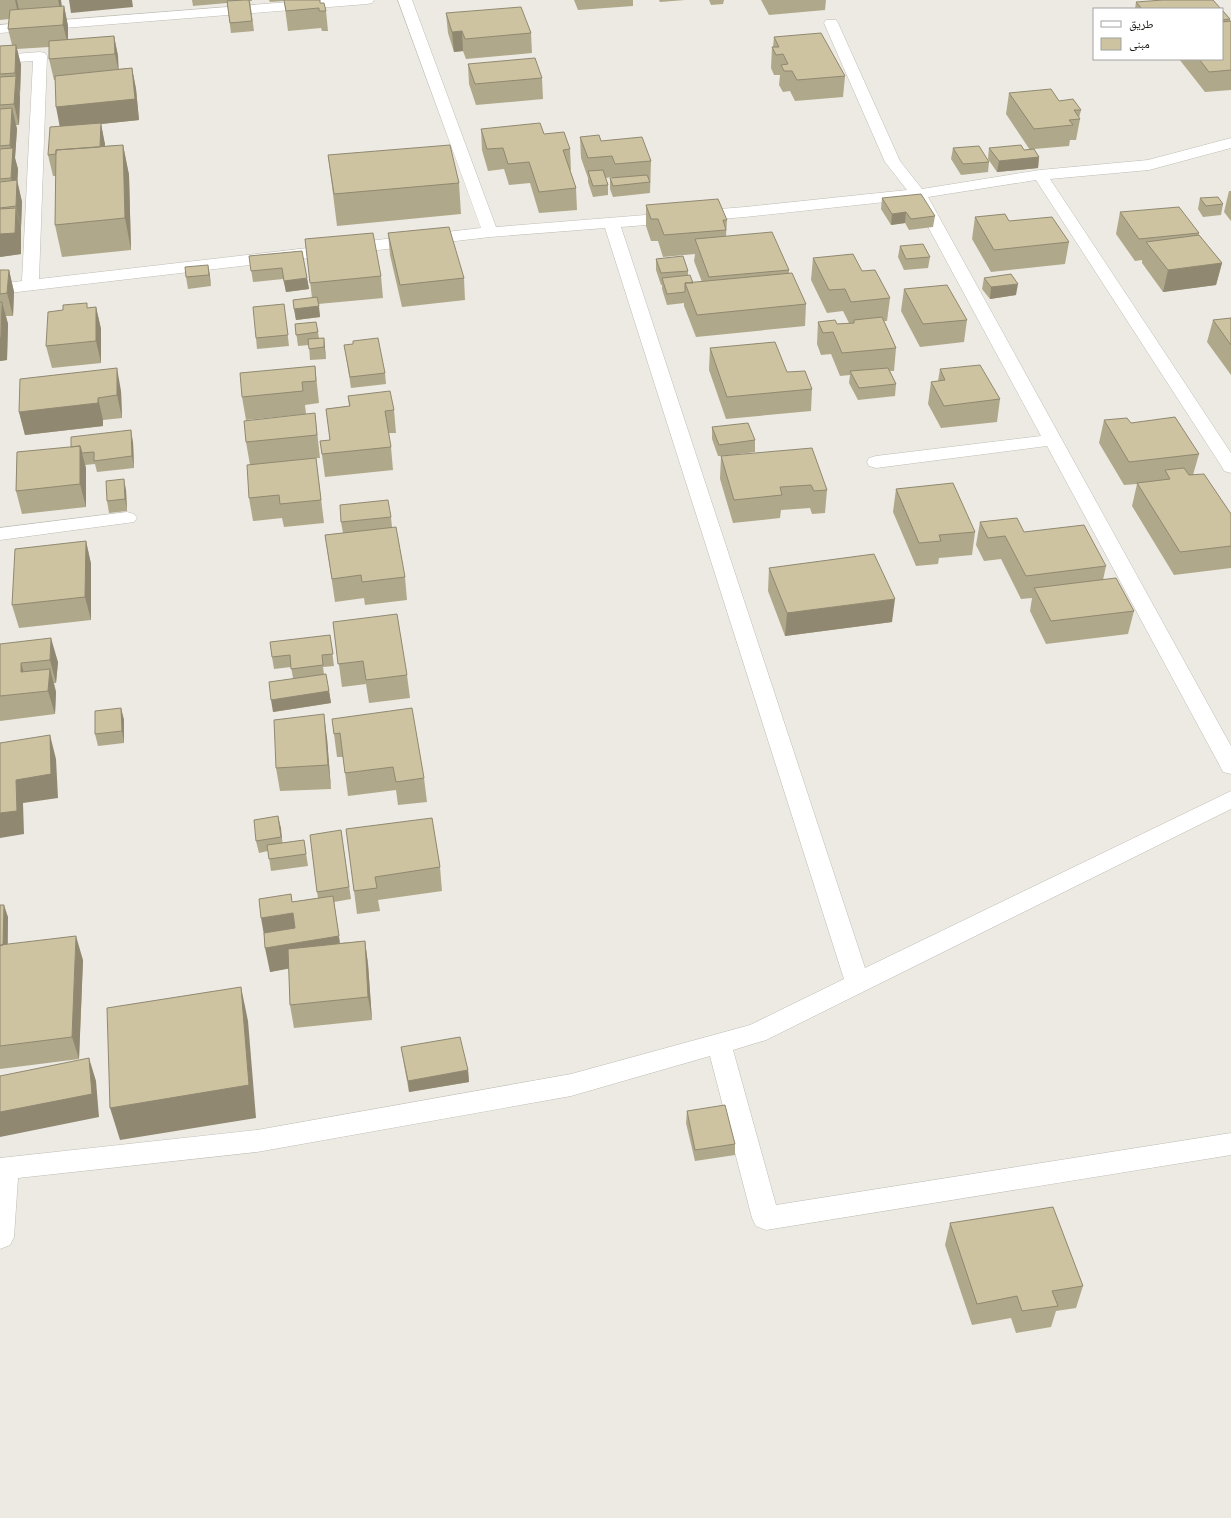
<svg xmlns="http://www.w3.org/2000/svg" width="1231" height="1518" viewBox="0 0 1231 1518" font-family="'Noto Serif','Noto Naskh Arabic',serif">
  <rect width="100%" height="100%" fill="#eceae2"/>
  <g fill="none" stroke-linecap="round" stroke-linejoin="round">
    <!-- minor casing -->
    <g stroke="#bebcb4" stroke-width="1">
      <path id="minor" d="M315,0H374L372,3L367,4L0,33V25Z
        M398,0H412L496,227L745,207L907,190L885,162L824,23L826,20H836L838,23L900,161L922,189L1040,170L1148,160L1231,138V148L1149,170L1050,179L1231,453V473L1224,471L1222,467L1036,180L928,197L1231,746V774L1223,772L1220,766L1047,446L876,468L869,466L867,462L869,458L876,456L1041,436L913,199L745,217L621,227L865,968L1231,791V809L766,1040L733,1050L776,1205L1231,1133V1155L766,1230L756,1226L752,1218L710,1056L571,1096L257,1152L18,1178L14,1237L10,1245L0,1249V1158L257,1130L571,1074L750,1025L844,979L605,228L490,237L0,294V284L22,281L33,61L0,63V55L40,52L45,53L47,56L39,279L481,228Z
        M127,512L134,514L137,518L134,522L0,540V528Z"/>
    </g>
    <!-- minor -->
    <use href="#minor" fill="#fff" fill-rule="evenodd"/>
  </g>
  <!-- wall -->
  <path fill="#b0a88a" d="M0,0H61L62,6H64L68,26V40L114,36L118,56V69L132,68L136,89L139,120L101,124L105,146L123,145L129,175L131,250L62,257L55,225L56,176H53L48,155L60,126L55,80H54L49,59V47L17,49L21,65L19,125H16L17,129L15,158L18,169L17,180L22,202L21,228V254L0,257V46L12,45L8,29L9,19L0,20Z
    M192,0H252V1H250L254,31L231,33L227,3L193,6Z
    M269,0H320V3L326,11L328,31H322L321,28L288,31L284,1L270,2Z
    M574,0H633V6L578,10Z
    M659,0H685L660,2Z
    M709,0H724L723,4L711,5Z
    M761,0H826L825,10L769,15Z
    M1136,2L1221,9H1135Z
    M1222,10L1230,19V21H1231V90L1205,92L1179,59H1222Z
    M446,13L531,33L532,53L466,59L463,51L454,52L448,33Z
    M774,37L845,76L843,97L795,101L790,91L783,92L779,85L780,75H774L771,68L772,47H773Z
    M468,64L542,78L543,99L476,105L469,84Z
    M1009,93L1059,101L1081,110L1079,118L1080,119L1076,140H1070L1069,146L1034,149L1039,157L1038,168L997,172L988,159L989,148L1024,150H1030L1006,114Z
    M481,129L544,134L570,149L571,170H570L576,188L577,210L539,213L530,183L509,185L504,169L488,171L482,150Z
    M580,137L601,141L651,161L650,193L613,197L610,189V178H612V177L606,178L608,185V195L593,197L588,182V178L581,158Z
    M953,148L989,162L988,172L961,175L951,159Z
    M328,155L459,183L461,214L337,226L332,186Z
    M1229,191H1231V221L1224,212Z
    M882,198L935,216L933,227L909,230L905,223L891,225L881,209Z
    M1200,198L1223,204L1221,215L1203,217L1198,209Z
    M646,205L727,220L726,236L789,270V273L806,304L805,326L696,337L684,306V303L667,305L662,289V285H661L656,270V259L688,271V276L693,283L702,282L694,261L695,254L663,257L658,241H651L646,226Z
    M1120,212L1199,233V235L1222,263L1216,285L1163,292L1142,263V260L1135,261L1116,234Z
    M975,217L1009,221L1069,242L1065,264L991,272L972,239Z
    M388,233L464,278L465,300L402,307L390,255Z
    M305,239L381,276L383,298L318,304L320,317L296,320L293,300L312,298Z
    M900,246L930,257L928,268L904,270L898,257Z
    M302,251L309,289L286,292L283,279L253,282L249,256Z
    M813,258L862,271L890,298L887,321H884L896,348L894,371H890L896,384L895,396L858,400L849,383L850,375L840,376L831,354L821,355L817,344L818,322L837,324L849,323L843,311L827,313L811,280Z
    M208,265L211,286L188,289L186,277Z
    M0,270H9L14,292L13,316H6L8,324L7,360L0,361Z
    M984,278L1016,295L990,299L982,289Z
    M904,289L967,320L964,342L920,347L901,311Z
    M284,304L289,346L257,349L256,338Z
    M96,307L101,329V363L52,368L46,346L88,308Z
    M1231,318V375L1207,342L1213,320Z
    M316,322L319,338H324L326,359L310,360L309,345L298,346L295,324Z
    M344,345L385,373L386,384L351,388L346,356Z
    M710,348L787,372L812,389L811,411L726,419L709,370Z
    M315,366L319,403L305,405L306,414L246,420L242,397Z
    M940,369L1000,399L997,422L941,428L928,404L931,382L938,381Z
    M121,391L122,418L103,420V426L25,435L19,412Z
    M348,396L394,410L396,433H388L391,447L393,470L325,477L320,441L330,440L326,409L349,406Z
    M315,413L320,458H316L324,523L284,527L282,518L253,521L249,498L250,465L246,442Z
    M1104,420L1131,423L1199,454L1193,475L1231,514V568L1174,575L1132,506L1137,484L1124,485L1099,443Z
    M712,427L755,440V452L722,456L827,490L825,513L812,514L810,508L781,510L780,518L733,523L720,479L721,456H718L712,439Z
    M133,442L134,468L97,472L95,464L85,465L86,468V507L22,514L16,491L17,452Z
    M896,489L975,532L972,555L939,558L938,564L916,566L893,512Z
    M126,490L127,511L109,513L107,501Z
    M391,517L392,527L405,577L407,600L365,605L364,598L335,602L325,535L343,533L341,522Z
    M980,522L1106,566L1103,580L1134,611L1128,634L1046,644L1030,611L1032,598L1021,599L1001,559L984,561L976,545Z
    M86,541L91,564V620L19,628L12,605Z
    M769,568L892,622L785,636L768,591Z
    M333,622L407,675L410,698L369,703L366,684L342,687Z
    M330,635L334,666L323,667L324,674L329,691L331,703L273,712L293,678L291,667L274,669L272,657Z
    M0,644L58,662L56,683H54L56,692L55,714L0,721Z
    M121,708L124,720V743L98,746L95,734Z
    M332,719L424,778L427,802L398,805L396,790L348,796L343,757H337Z
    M327,738L331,789L280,791L276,768Z
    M278,816L282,843L304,840L308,866L271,871L268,851L259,853L256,841Z
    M432,818L440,867L442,891L378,900L380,911L357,914L354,891Z
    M341,830L351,899L334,902L340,943L365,941L368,964L372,1020L294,1028L290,1005L289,968L270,972L291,894L292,902L318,898L317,892Z
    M0,905L8,917V945L83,960L79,1059L0,1069Z
    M401,1047L468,1070L469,1082L409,1092L403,1059Z
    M687,1111L735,1144V1155L695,1161L686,1123Z
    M950,1223L1083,1286L1076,1308L1056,1311L1051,1327L1016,1333L1011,1318L972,1325L945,1245Z"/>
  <!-- shaded-wall -->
  <path fill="#908871" d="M15,0H19H17L19,10V18Z
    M58,0H61L62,17Z
    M69,0H132L133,7L71,13Z
    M64,6L68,26V45L63,25Z
    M462,31L463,51L454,52L452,32Z
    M114,36L118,56L119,74L115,54Z
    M16,45L21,65L20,94L15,73Z
    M132,68L136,89L139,120L101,124L105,144L104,172L60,128L56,107Z
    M16,76L20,97L19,125L14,104Z
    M12,108L17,129L15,158L18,169L17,193V180L22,202L21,228L16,206V199L11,178L12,156L10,145Z
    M123,145L129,175L131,250L125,218Z
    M1039,157L1038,168L997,172L999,161Z
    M16,208L21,229V254L0,257V234Z
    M906,212L905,223L891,225L892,214Z
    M1222,263L1216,285L1163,292L1168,270Z
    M208,265L210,276L211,286L209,275Z
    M9,270L14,292L13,316L7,293Z
    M307,278L309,289L286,292L284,281Z
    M1018,284L1016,295L990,299L991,287Z
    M2,302L8,324L7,360L0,361V338Z
    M319,306L320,317L296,320L294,309Z
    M96,307L101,329V363L96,341Z
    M324,338L325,349L326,359L324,347Z
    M117,368L121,391L122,418L117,395Z
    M98,398L103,420V426L25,435L19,412Z
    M131,430L133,442L134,468L132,456Z
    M80,446L86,468V507L80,484Z
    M124,479L126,490L127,511L125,499Z
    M86,541L91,564V620L85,597Z
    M895,599L892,622L785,636L787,613Z
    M51,638L58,662L56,683L50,660Z
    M21,663L28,686L21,672Z
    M50,669L56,692L55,714L48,691Z
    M329,691L331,703L273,712L271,700Z
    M121,708L124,720V743L122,731Z
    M324,714L327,738L331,789L328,765Z
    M50,735L56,759L58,798L23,803L24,834L0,838V813L16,780Z
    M278,816L281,828L283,849L281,837Z
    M333,896L342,959L270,972L265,948L339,936Z
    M4,905L8,917L7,959L0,960Z
    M293,913L297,936L265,941L261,918Z
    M76,936L83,960L79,1059L72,1037Z
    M365,941L368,964L372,1020L368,997Z
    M241,987L248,1021L256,1118L120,1140L110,1108Z
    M89,1058L96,1081L99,1117L0,1137V1112Z
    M468,1070L469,1082L409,1092L408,1081Z"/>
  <!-- building -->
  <path fill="#cdc3a1" stroke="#908871" d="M244,0H249L252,21L230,23L227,1Z
    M284,0H320V3H324L326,11H319V8L286,11Z
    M1163,0H1213L1221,9H1142L1136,2Z
    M64,6L63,25L8,29L10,10Z
    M521,7L531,33L465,39L462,31L452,32L446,13Z
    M1222,10L1230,19L1222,20Z
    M1231,21V70L1209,72L1199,59H1222V22Z
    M821,33L845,76L797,80L792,71H784L781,65L788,64L783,54L776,55L772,47H779L774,37Z
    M114,36L115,54L49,59V41Z
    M16,45L15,73L0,74V46Z
    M535,58L542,78L475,84L468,64Z
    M132,68L135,99L56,107L55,76Z
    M16,76L14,104L0,105V77Z
    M1051,89L1059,101L1073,99L1081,110H1074L1080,119L1069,120L1073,125L1034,129L1009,93Z
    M12,108L10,145L0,146V109Z
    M101,123L100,147L56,150V154L48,155L50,127Z
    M540,123L544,134L564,132L570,149L563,150L576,188L539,192L529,162L508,164L503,148L487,149L481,129Z
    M599,135L601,141L642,137L651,161L615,164L612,156L588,158L580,137Z
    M123,145L125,218L55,225L56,150Z
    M450,145L459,183L334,194L328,155Z
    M1021,145L1024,150L1034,149L1039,157L999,161L989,148Z
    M979,146L989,162L963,164L953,148Z
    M13,148L11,178L0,179V149Z
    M603,170L608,185L593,186L588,171Z
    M647,175L650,182L613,186L610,178Z
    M17,180L16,206L0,208V182Z
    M921,194L935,216L911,219L906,212L892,214L882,198Z
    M1218,197L1223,204L1206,206L1200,198Z
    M718,199L727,220H723L726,230L664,235L658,219H651L646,205Z
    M1179,207L1199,233L1139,239L1120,212Z
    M16,208L15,233L0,234V209Z
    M1005,214L1009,221L1052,217L1069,242L994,250L975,217Z
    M449,227L464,278L400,285L388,233Z
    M772,232L789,270L709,277L695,239Z
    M373,233L381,276L310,283L305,239Z
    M1199,235L1222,263L1168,270L1146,242Z
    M923,244L930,257L906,259L900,246Z
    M302,251L307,278L284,281L282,268L251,271L249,256Z
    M853,254L862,271L875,270L890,298L851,302L845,289L829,290L813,258Z
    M683,256L688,271L661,273L656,259Z
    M208,265L209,275L186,277L185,267Z
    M0,270H9L7,293L0,294Z
    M792,273L806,304L697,315L685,283Z
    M1011,274L1018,284L991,287L984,278Z
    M690,275L693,283H685V292L667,294L662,278Z
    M947,285L967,320L923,324L904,289Z
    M317,297L319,306L294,309L293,300Z
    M0,302H2L1,338H0Z
    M87,303V308L96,307V341L46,346L48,312L63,310V305Z
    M284,304L288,335L256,338L253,307Z
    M882,317L896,348L842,353L833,332L823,333L818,322L835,320L837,324L854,323V320Z
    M1231,318V345L1213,320Z
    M316,322L318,332L296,335L295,324Z
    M324,338V347L309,349L308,339Z
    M378,338L385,373L350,377L344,345L353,344V341Z
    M775,342L787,372L805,371L812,389L727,397L710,348Z
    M980,365L1000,399L944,406L931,382L945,380L940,369Z
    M315,366L316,381L302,382L303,391L242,397L240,373Z
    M117,368V395L98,398V403L19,412L20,379Z
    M888,368L896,384L859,388L850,371Z
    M390,391L394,410L385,411L391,447L322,454L320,441L330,440L326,409L350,406L348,396Z
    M315,413L317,435L246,442L244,421Z
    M1175,417L1199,454L1129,462L1104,420L1127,418L1131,423Z
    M748,423L755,440L719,445L712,427Z
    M131,430L132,456L94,461V452L82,453L80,446L71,447V437Z
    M80,446V484L16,491L17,452Z
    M812,448L827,490L814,491L811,485L780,487L782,495L734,500L721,456Z
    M316,458L321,500L280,504L279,495L249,498L247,465Z
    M1184,468L1189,475L1204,474L1231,514V546L1180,552L1137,483L1170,479L1165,470Z
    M124,479L125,499L107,501L106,481Z
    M953,483L975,532L939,535L941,541L919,543L896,489Z
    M388,500L391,517L341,522L340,505Z
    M1017,518L1024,532L1084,525L1106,566L1026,576L1005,536L988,538L980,522Z
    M396,527L405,577L362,582L361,575L332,579L325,535Z
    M86,541L85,597L12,605L15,549Z
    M874,554L895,599L787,613L769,568Z
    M1116,578L1134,611L1051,621L1034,588Z
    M397,614L407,675L366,680L363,661L338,664L333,622Z
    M330,635L333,654L322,655L323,665L291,669L290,655L272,657L270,642Z
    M51,638L50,660L21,663V672L50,669L48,691L0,696V644Z
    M326,674L329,691L271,700L269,682Z
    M121,708L122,731L95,734V711Z
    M412,708L424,778L396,782L393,767L345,773L340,733L334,734L332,719Z
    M324,714L328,765L276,768L274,720Z
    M50,735L51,774L16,780L17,811L0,813V743Z
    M278,816L281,837L256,841L254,820Z
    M432,818L440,867L375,877L377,888L354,891L346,829Z
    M341,830L349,887L317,892L310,835Z
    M304,840L306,854L269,859L267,845Z
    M291,894L292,902L333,896L339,936L265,948L264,933L295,928L293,913L261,918L259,899Z
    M0,905H4L3,945L0,946Z
    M76,936L72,1037L0,1046V945Z
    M365,941L368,997L290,1005L288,949Z
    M241,987L249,1085L110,1108L107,1008Z
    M460,1037L468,1070L408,1081L401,1047Z
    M89,1058L92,1094L0,1112V1076Z
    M725,1105L735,1144L695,1150L687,1111Z
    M1053,1207L1083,1286L1052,1291L1058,1306L1022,1311L1017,1296L977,1304L950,1223Z"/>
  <!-- legend -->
  <rect x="1093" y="8" width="130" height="52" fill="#ffffff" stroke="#a3a2a1"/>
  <rect x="1101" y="21" width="20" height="6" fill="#ffffff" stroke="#a3a2a1"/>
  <text x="1129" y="28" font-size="12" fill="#181714">طريق</text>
  <rect x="1101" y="38" width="20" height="12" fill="#cdc3a1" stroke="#a3a2a1"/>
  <text x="1129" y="48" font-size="12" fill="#181714">مبنى</text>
</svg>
